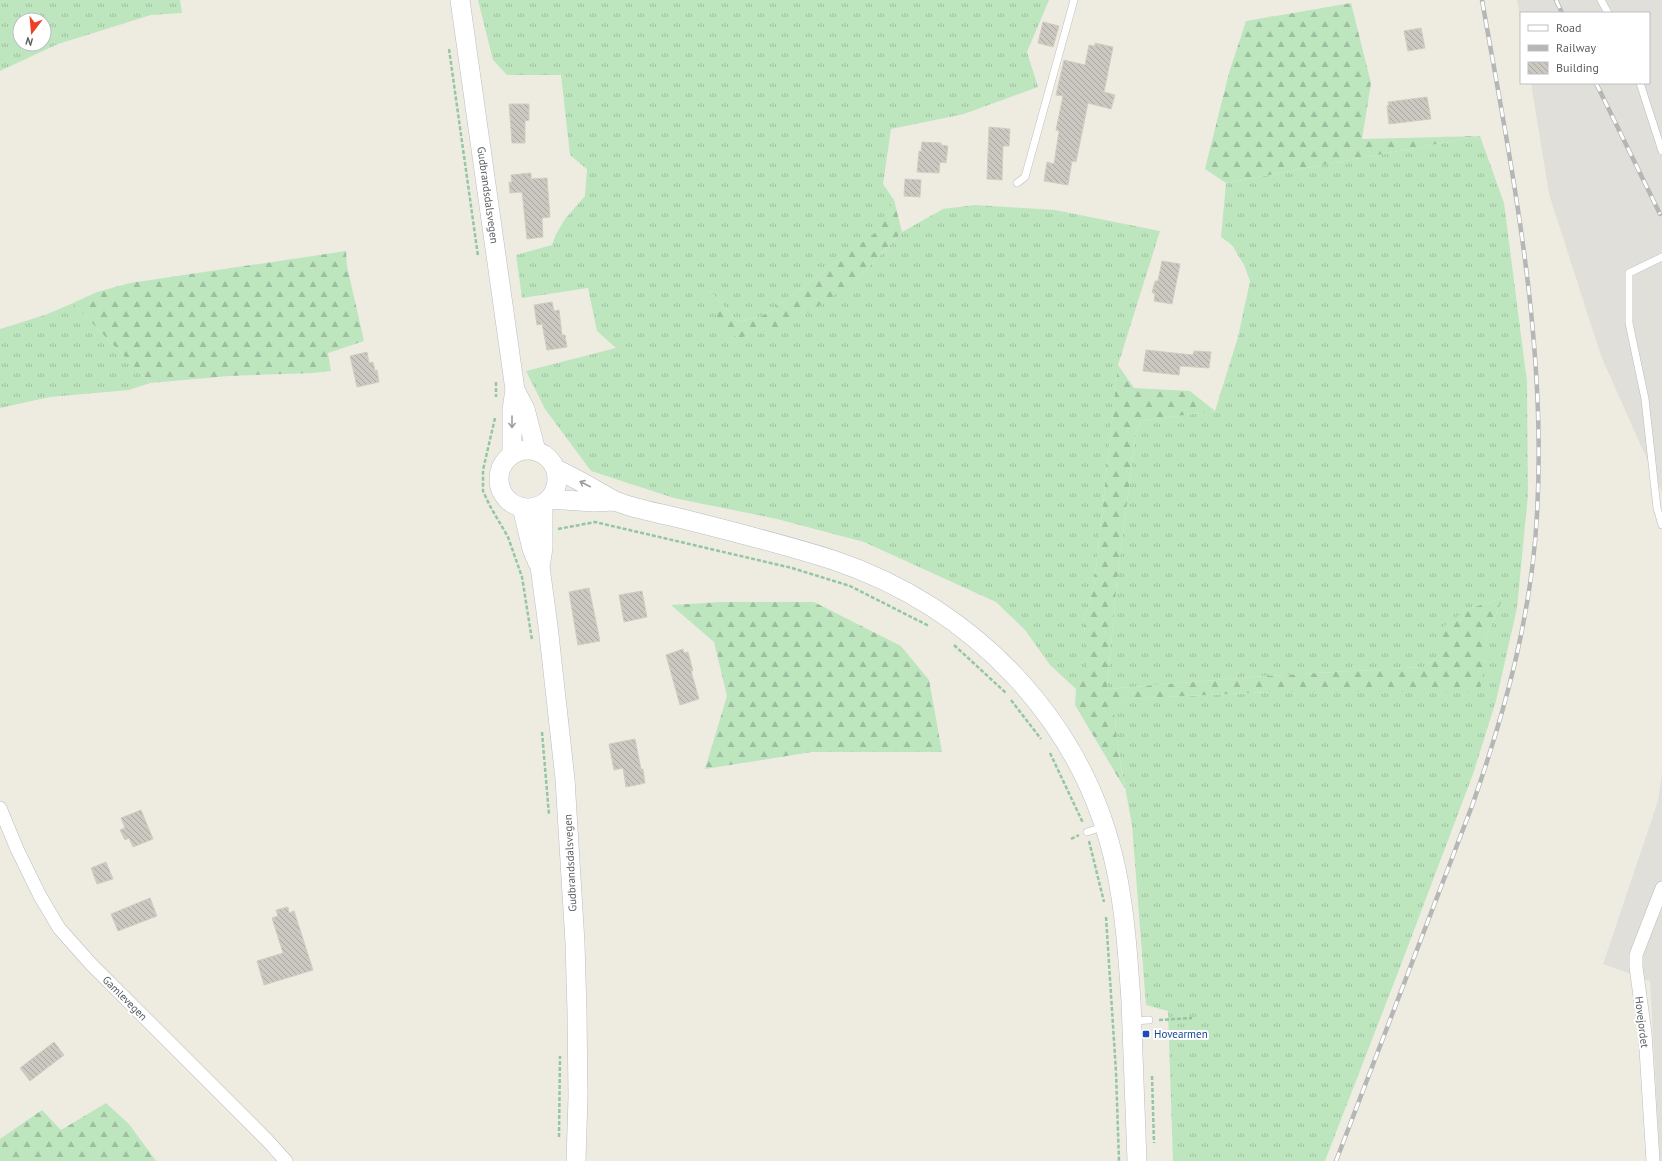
<svg xmlns="http://www.w3.org/2000/svg" width="1662" height="1161" viewBox="0 0 1662 1161" font-family="'PT Sans',sans-serif">
  <defs>
    <pattern id="grass-tufts" width="24" height="20" patternUnits="userSpaceOnUse"><rect width="24" height="20" fill="#bde6bf"/><path d="M3 7l-1-3M5 7V3M7 7l1-3M15 17l-1-3M17 17v-4M19 17l1-3" fill="none" stroke="#9dbe9f"/></pattern>
    <pattern id="forest-firs" width="22" height="20" patternUnits="userSpaceOnUse"><rect width="22" height="20" fill="#bde6bf"/><path d="M5 1l3.5 6h-7zM16 11l3.5 6h-7z" fill="#9dbe9f"/></pattern>
    <pattern id="building-back-hatch" width="6" height="6" patternUnits="userSpaceOnUse"><rect width="6" height="6" fill="#cac8c1"/><path d="M-1 5l2 2M0 0l6 6M5-1l2 2" fill="none" stroke="#a7a6a0"/></pattern>
  </defs>
  <rect width="100%" height="100%" fill="#eeece1"/>
  <!-- industrial -->
  <path fill="#e1dfd9" d="M1517,0H1662V493L1601,356L1549,194L1531,83H1649V13H1521V22Z
    M1662,773V1161H1660L1650,981L1603,964L1658,801Z"/>
  <!-- grass -->
  <path fill="url(#grass-tufts)" fill-rule="evenodd" d="M0,0H180L182,13L151,15L58,44L0,71ZM20,20H44V44H20Z
    M478,0H1049L1027,52L1038,87L964,114L891,129L883,184L894,200L877,232L809,283L762,316L738,322L709,290L738,338L856,281L902,232L943,209L975,205L1055,210L1160,231L1118,365L1094,586L1084,621L1087,665L1076,689L1050,665L1025,630L996,602L864,542L777,519L674,498L591,471L545,409L526,371L616,348L597,331L588,288L522,298L516,255L552,245L556,234L565,219L585,196L587,169L570,155L561,75H507L493,60Z
    M1480,136L1504,203L1527,382L1528,495L1517,608L1496,701L1473,774L1402,962L1325,1161H1173L1168,1011L1146,1005L1132,825L1118,748L1114,709L1124,699L1273,692H1479L1487,635L1503,598L1468,609L1438,657L1423,667L1264,676L1107,689L1117,580L1136,432L1140,421L1215,411L1238,337L1250,281L1244,265L1232,245L1221,237L1226,183Z
    M73,303L150,383L129,390L50,397L0,408V329L45,315Z"/>
  <!-- forest -->
  <path fill="url(#forest-firs)" d="M1351,3L1371,83L1362,139L1480,136L1226,183L1205,169L1229,73L1246,21Z
    M894,200L902,232L856,281L787,326L738,338L720,326L708,289L738,322L762,316L809,283L876,232Z
    M346,251L347,266L364,341L328,353L331,371L312,373L229,376L150,383L73,303L97,292L130,283Z
    M1118,365L1134,388L1190,391L1215,411L1140,421L1136,432L1117,580L1107,689L1264,676L1423,667L1438,657L1440,629L1468,609L1503,598L1487,635L1480,692H1273L1124,699L1114,710L1118,748L1125,789L1075,705L1076,689L1086,665L1084,621L1094,586Z
    M721,602H814L901,646L929,680L942,752H812L705,769L727,696L714,642L671,605Z
    M106,1103L129,1124L156,1161H0V1139L42,1110L61,1130Z"/>
  <!-- building -->
  <path fill="url(#building-back-hatch)" stroke="#d2cdc0" d="M1043,22L1059,26L1053,47L1038,43Z
    M1421,28L1425,48L1408,51L1404,31Z
    M1095,43L1113,47L1104,92L1115,95L1111,109L1088,103L1076,162L1072,161L1068,185L1044,181L1047,162L1054,164L1059,131L1056,130L1063,96L1056,95L1064,60L1085,65L1089,45L1095,46Z
    M1427,97L1431,119L1389,124L1387,106L1389,105L1388,102Z
    M509,104H529V120L525,121V143H512Z
    M989,127L1010,129L1009,146H1003L1002,180L987,179Z
    M922,142L941,143V145L948,146L946,163L940,162L939,173L917,172L919,151L921,152Z
    M531,173V179L547,178L550,217L542,218L543,237L527,239L522,192L510,193L509,182H512L511,175Z
    M905,179L921,180L920,197L904,196Z
    M1162,261L1180,264L1172,304L1154,301L1155,293H1152L1155,281H1158Z
    M552,302L554,311L559,310L562,335H565L567,347L547,350L542,324L537,325L534,305Z
    M1146,350L1193,355L1194,351L1211,352L1209,368L1180,366L1179,375L1143,371Z
    M367,352L369,363L373,362L375,371L377,370L379,382L357,387L350,356Z
    M589,588L600,641L578,645L569,592Z
    M642,591L647,617L624,622L619,595Z
    M683,649L684,653L688,652L693,671H691L699,699L680,705L666,655Z
    M635,739L641,769H643L645,783L626,787L623,768L614,770L609,744Z
    M141,810L153,839L133,847L129,838L125,840L120,830L125,828L121,818Z
    M106,862L113,879L97,884L91,868Z
    M150,898L157,916L118,931L111,914Z
    M288,907L289,913L294,911L313,970L264,985L257,961L283,953L272,918L278,916L276,910Z
    M54,1042L64,1055L30,1081L20,1068Z"/>
  <g fill="none" stroke-linecap="round" stroke-linejoin="round">
    <!-- service casing -->
    <g stroke="#b9bcc1" stroke-width="8">
      <path id="service" d="M1601,0L1608,13
        M1640,83L1662,151
        M1017,183L1025,177L1074,0
        M1662,257L1629,273V323L1645,399L1657,508L1662,525
        M1087,832L1103,827
        M1132,1021L1149,1020"/>
    </g>
    <!-- minor casing -->
    <g stroke="#b9bcc1" stroke-width="14">
      <path id="minor" d="M0,808L17,849L40,896L59,928L90,963L267,1140L286,1161
        M1653,1161L1645,1033L1636,967V955L1662,888"/>
    </g>
    <!-- secondary casing -->
    <g stroke="#babdc4" stroke-width="20">
      <path id="secondary" d="M460,0L515,390L525,409L536,451
        M499 479a29 29 0 1 1 58 0a29 29 0 1 1-58 0Z
        M512,455V409L515,390
        M556,469C570,476 584,483 597,491C603,494 609,498 615,501C634,509 659,513 679,518C731,531 783,544 833,560C974,607 1085,722 1116,869C1125,912 1128,957 1131,1001C1133,1055 1135,1108 1137,1161
        M549,499L594,502L614,501
        M543,504V548L540,567L548,626L565,779L575,943L577,1012L578,1097L576,1161
        M522,507L532,549L538,563"/>
    </g>
    <!-- path -->
    <path stroke="#94c5a5" stroke-width="2.5" stroke-dasharray="4 2" stroke-linecap="butt" d="M449,49L478,256
      M496,382V397
      M495,418L483,470V491L490,506L508,537L522,577L532,640
      M558,529L595,522L792,568L850,586L929,626
      M954,645L1006,693
      M1011,700L1041,739
      M542,732L549,815
      M1050,753L1083,823
      M1071,839L1079,835
      M1089,841L1104,902
      M1106,917L1116,1072L1119,1161
      M1159,1020L1192,1018
      M1152,1076L1154,1143
      M559,1137L560,1056"/>
    <!-- service -->
    <use href="#service" stroke="#fff" stroke-width="7"/>
    <!-- minor -->
    <use href="#minor" stroke="#fff" stroke-width="13"/>
    <!-- secondary -->
    <use href="#secondary" stroke="#fff" stroke-width="19"/>
    <!-- rail casing -->
    <g stroke="#b5b6b6" stroke-width="4.5">
      <path id="rail" d="M1556,0L1562,13
        M1596,83L1660,214
        M1336,1161L1472,806C1505,712 1532,614 1537,514C1547,341 1512,170 1482,0"/>
    </g>
    <!-- rail -->
    <use href="#rail" stroke="#fff" stroke-width="3" stroke-dasharray="9" stroke-linecap="butt"/>
  </g>
  <!-- one-way arrows -->
  <defs><path id="oneway-shaft" d="M-6 0H5M1.5-3L5.5 0L1.5 3" fill="none" stroke-width="1.6" stroke-linecap="round" stroke-linejoin="round"/></defs>
  <g stroke="#9c9ea1">
    <use href="#oneway-shaft" transform="translate(512 422) rotate(90)"/>
    <use href="#oneway-shaft" transform="translate(585 484) rotate(-153)"/>
  </g>
  <!-- markers -->
  <rect fill="#1a4fb4" stroke="#fff" stroke-width="1.5" x="1142" y="1030" width="8" height="8" rx="2"/>
  <g text-anchor="middle" stroke-width="4" stroke-linejoin="round" paint-order="stroke">
    <!-- street labels -->
    <g font-size="11" fill="#5a5e63" stroke="#fff">
      <text transform="translate(488 195) rotate(82)" y="4">Gudbrandsdalsvegen</text>
      <text transform="translate(570 863) rotate(-93)" y="4">Gudbrandsdalsvegen</text>
      <text transform="translate(125 998) rotate(45)" y="4">Gamlevegen</text>
      <text transform="translate(1642 1022) rotate(83)" y="4">Hovejordet</text>
    </g>
    <!-- transit labels -->
    <g font-size="11" fill="#164399" stroke="#fff" text-anchor="start">
      <text x="1154" y="1038">Hovearmen</text>
    </g>
  </g>
  <!-- legend -->
  <rect x="1520" y="12" width="130" height="72" fill="#ffffff" stroke="#bdbfc1"/>
  <rect x="1528" y="25" width="20" height="6" fill="#ffffff" stroke="#bdbfc1"/>
  <text x="1556" y="32" font-size="12" fill="#5a5e63">Road</text>
  <rect x="1528" y="45" width="20" height="6" fill="#b5b6b6" stroke="#bdbfc1"/>
  <text x="1556" y="52" font-size="12" fill="#5a5e63">Railway</text>
  <rect x="1528" y="62" width="20" height="12" fill="url(#building-back-hatch)" stroke="#bdbfc1"/>
  <text x="1556" y="72" font-size="12" fill="#5a5e63">Building</text>
  <!-- north arrow -->
  <g transform="translate(32 32) rotate(196)"><circle r="19" fill="#ffffff" stroke="#bdbfc1"/>
  <path d="M0-3L7 15L0 10L-7 15Z" fill="#ef4026"/>
  <text y="-6" font-size="11" font-weight="bold" text-anchor="middle" fill="#5a5e63">N</text>
  </g>
</svg>
